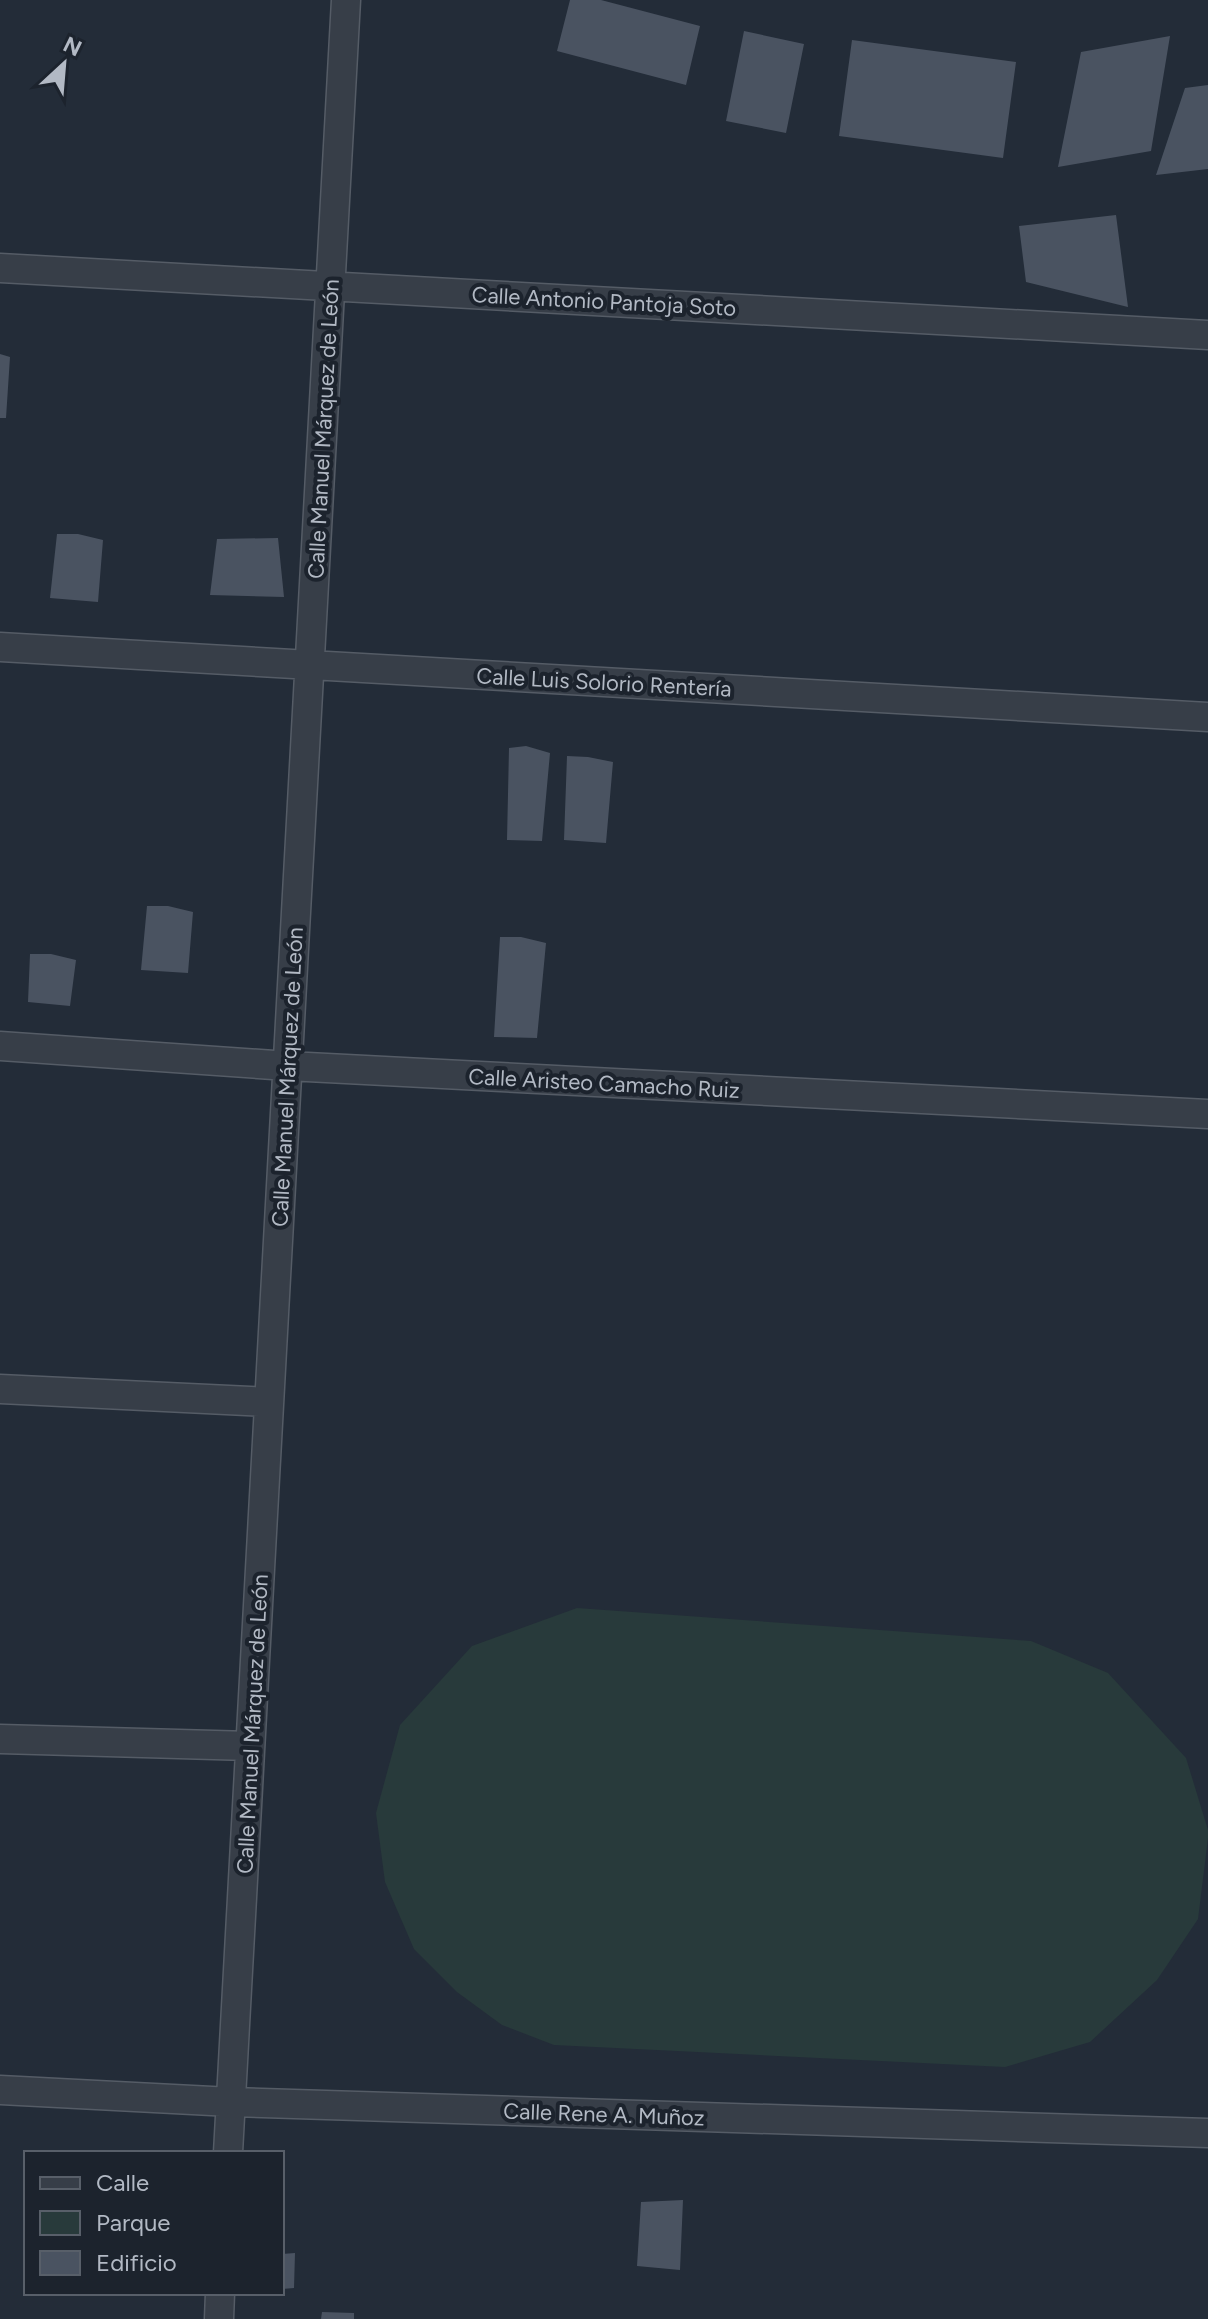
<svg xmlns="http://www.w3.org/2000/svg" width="1208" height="2319" viewBox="0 0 1208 2319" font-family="Figtree,sans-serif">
  <rect width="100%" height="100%" fill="#232c38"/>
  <!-- green -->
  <path fill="#283a3b" d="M577,1608L1031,1641L1108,1673L1186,1758L1208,1830V1838L1198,1919L1157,1980L1090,2042L1005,2067L554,2045L502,2025L457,1992L414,1949L385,1882L376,1813L400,1725L472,1646Z"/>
  <!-- building -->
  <path fill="#4a5361" d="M570,0H601L700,26L686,85L557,51Z
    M744,31L804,44L786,133L726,121Z
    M1170,36L1151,151L1058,167L1081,52Z
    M852,40L1016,62L1003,158L839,136Z
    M1208,85V169L1156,175L1185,88Z
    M1116,215L1128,307L1026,282L1019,226Z
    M0,354L10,357L6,418H0Z
    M57,534H78L103,540L98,602L50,598Z
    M278,538L284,597L210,595L217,539Z
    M526,746L550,753L542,841L507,840L509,748Z
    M567,756L588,757L613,762L606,843L564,840Z
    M147,906H168L193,912L188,973L141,970Z
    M500,937H521L546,943L537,1038L494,1037Z
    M30,954H51L76,960L70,1006L28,1002Z
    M683,2200L680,2270L637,2266L641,2202Z
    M295,2253L294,2288L282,2289V2254Z
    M322,2312L354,2313V2319H321Z"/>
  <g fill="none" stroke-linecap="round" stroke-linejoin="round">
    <!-- minor casing -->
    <g stroke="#555c66" stroke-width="31">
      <path id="minor" d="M0,268L1208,335
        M0,647L1208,717
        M0,1046L288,1066L1208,1114
        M0,1389L269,1402
        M0,1739L250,1746
        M0,2090L231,2102L1208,2133
        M228,2153L346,0
        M219,2319L220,2293"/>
    </g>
    <!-- minor -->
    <use href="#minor" stroke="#373e48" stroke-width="28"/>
  </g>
  <g text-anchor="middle" stroke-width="8" stroke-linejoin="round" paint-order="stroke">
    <!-- street labels -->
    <g font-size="22" fill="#b2b9c4" stroke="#1c232d">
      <text transform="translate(604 301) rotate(3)" y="8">Calle Antonio Pantoja Soto</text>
      <text transform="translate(323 429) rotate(-87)" y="8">Calle Manuel Márquez de León</text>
      <text transform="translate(604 682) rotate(3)" y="8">Calle Luis Solorio Rentería</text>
      <text transform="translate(287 1077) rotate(-87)" y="8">Calle Manuel Márquez de León</text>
      <text transform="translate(604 1083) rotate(3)" y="8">Calle Aristeo Camacho Ruiz</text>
      <text transform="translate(252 1724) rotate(-87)" y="8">Calle Manuel Márquez de León</text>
      <text transform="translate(604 2114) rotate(2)" y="8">Calle Rene A. Muñoz</text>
    </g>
  </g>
  <!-- legend -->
  <rect x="24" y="2151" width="260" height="144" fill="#1c232d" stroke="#585f69" stroke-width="2"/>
  <rect x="40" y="2177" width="40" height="12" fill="#373e48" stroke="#585f69" stroke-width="2"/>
  <text x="96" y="2191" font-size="24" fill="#b2b9c4">Calle</text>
  <rect x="40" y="2211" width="40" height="24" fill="#283a3b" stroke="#585f69" stroke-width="2"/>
  <text x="96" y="2231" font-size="24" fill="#b2b9c4">Parque</text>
  <rect x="40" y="2251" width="40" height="24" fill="#4a5361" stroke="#585f69" stroke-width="2"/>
  <text x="96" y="2271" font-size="24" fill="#b2b9c4">Edificio</text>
  <!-- north arrow -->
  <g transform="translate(64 64) rotate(26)" stroke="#1c232d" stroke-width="6" paint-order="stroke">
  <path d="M0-6L14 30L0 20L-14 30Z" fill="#b2b9c4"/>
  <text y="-12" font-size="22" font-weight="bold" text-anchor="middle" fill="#b2b9c4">N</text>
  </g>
</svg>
